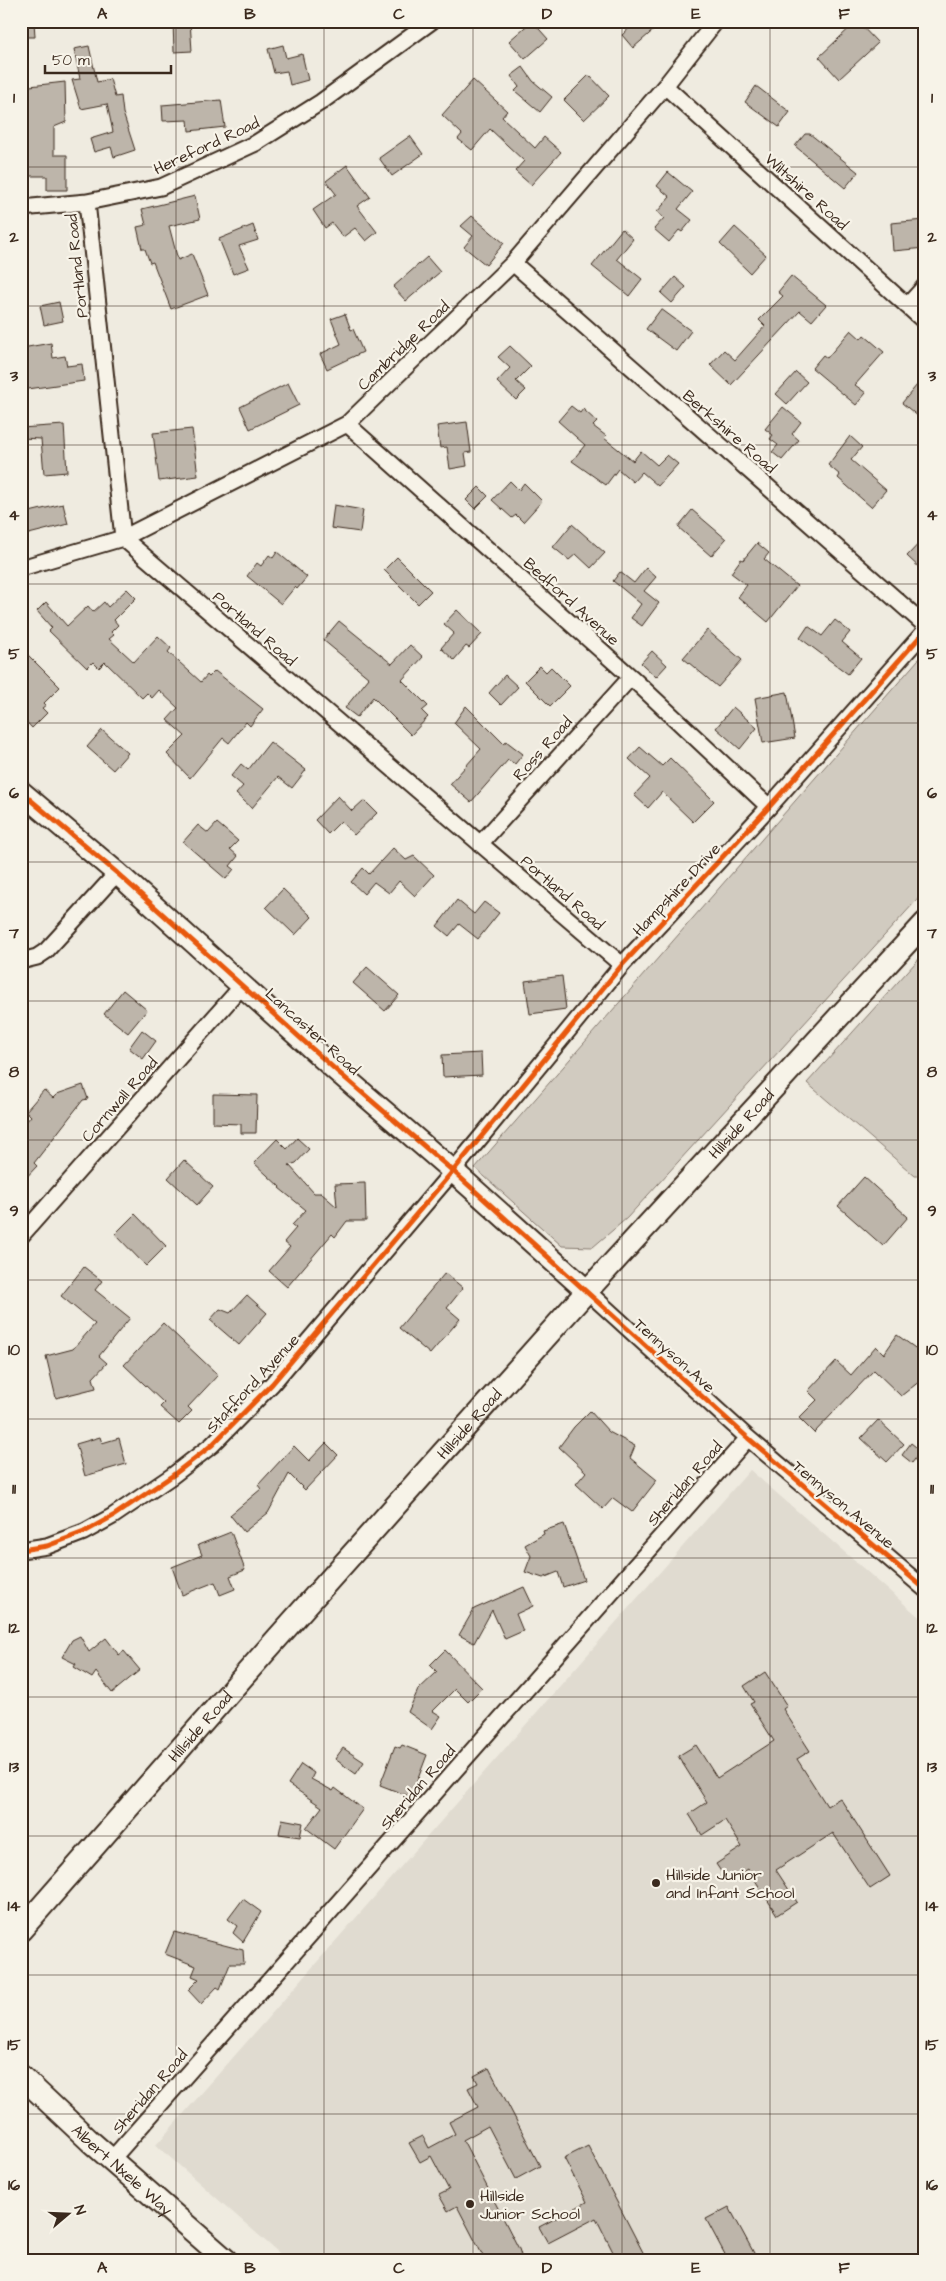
<svg xmlns="http://www.w3.org/2000/svg" width="946" height="2281" viewBox="0 0 946 2281" font-family="'Architects Daughter',sans-serif">
  <rect width="100%" height="100%" fill="#efebe0"/>
  <filter id="ink" filterUnits="userSpaceOnUse"><feTurbulence type="fractalNoise" baseFrequency=".02" numOctaves="2"/><feDisplacementMap in="SourceGraphic" scale="10" xChannelSelector="R" yChannelSelector="G"/><feConvolveMatrix kernelMatrix="1 2 1 2 8 2 1 2 1" color-interpolation-filters="sRGB"/></filter>
  <g filter="url(#ink)">
    <!-- built -->
    <path fill="#e0dbd0" d="M750,1470L925,1622V2260H287L156,2145Z"/>
    <!-- green -->
    <path fill="#d1cbc0" stroke="#867a6f" d="M925,652V891L627,1218L593,1247L562,1246L475,1168Z
      M925,952V1176H915L807,1083Z"/>
    <!-- building -->
    <path fill="#bdb5aa" stroke="#3b2a1e" d="M21,21H34L35,37H21Z
      M173,21H190L192,51L174,52Z
      M532,21L548,39L525,59L509,41Z
      M637,21H664L633,48L622,35Z
      M857,21L878,43L839,79L819,57Z
      M283,45L286,58L302,54L308,80L290,85L287,71L274,73L268,49Z
      M89,46L97,82L110,79L115,97L121,96L123,113L135,150L114,157L111,147L94,152L90,139L113,132L107,104L81,109L72,80L80,79L74,49Z
      M523,67L533,81L552,97L540,112L515,91L519,87L511,76Z
      M589,75L609,96L584,120L564,100Z
      M473,80L507,111L502,117L535,148L544,137L561,152L531,185L515,171L524,161L490,129L472,150L458,139L462,134L442,115Z
      M65,82L66,122L54,127V155H67V190H47V176H21V87Z
      M756,86L790,112L779,127L745,102Z
      M221,100L225,127L189,131L188,120L163,121L162,105Z
      M805,134H810L858,172L845,188L795,146Z
      M410,136L423,154L392,176L379,158Z
      M347,165L370,197L357,206L377,232L366,241L355,228L343,237L332,223L325,228L313,210L336,194L326,181Z
      M668,172L692,192L678,209L692,220L682,232L679,230L669,242L654,229L664,218L657,212L670,197L657,186Z
      M195,196L200,219L169,226L178,260L192,254L208,295L171,309L153,262L150,263L145,249H142L137,227L146,225L142,209Z
      M472,216L504,243L486,265L464,247L473,236L461,226Z
      M924,220L925,248L893,251L891,223Z
      M253,225L258,240L239,246L249,268L233,274L219,239Z
      M735,227L766,255L750,273L720,244Z
      M622,229L633,239L617,259L642,279L629,296L592,266Z
      M427,257L440,272L406,301L393,287Z
      M791,276L826,305L812,321L800,311L731,385L710,365L724,350L735,360L765,326L759,320L783,296L778,292Z
      M675,277L686,287L672,303L661,293Z
      M59,302L63,321L44,325L40,306Z
      M661,309L691,331L676,351L646,329Z
      M345,314L351,330L353,329L363,352L327,369L320,354L341,344L331,319Z
      M851,330L861,339L864,335L884,352L855,385L866,393L856,405L812,368L823,355L827,358Z
      M51,343L53,358L65,356L67,366L82,364L84,381L21,390V369H26L22,348Z
      M510,346L531,366L516,381L526,390L516,400L497,382L510,368L498,357Z
      M796,372L807,382L787,404L776,394Z
      M288,383L299,405L250,429L240,407Z
      M917,385L925,391V422L902,403Z
      M571,406L580,413L583,409L597,422L593,426L606,436L604,438L633,461L641,451L657,465L667,455L678,464L658,486L642,472L633,482L618,469L606,485L572,461L585,445L558,421Z
      M783,407L801,422L792,434L799,440L782,460L772,452L778,445L770,439L773,435L765,429Z
      M467,422L471,452L465,453L467,466L450,469L447,447L440,448L437,426Z
      M64,425L67,472L44,474L41,439L21,438V428Z
      M192,429L198,476L159,481L153,433Z
      M850,436L862,447L851,460L886,490L871,507L838,478L840,475L828,465Z
      M510,481L519,490L524,483L542,501L523,522L516,515L512,518L492,500Z
      M479,487L488,496L475,509L466,500Z
      M63,504L68,524L21,536V514Z
      M334,505L363,510L360,532L331,528Z
      M692,510L726,539L711,556L678,527Z
      M572,524L605,553L591,568L576,554L569,560L553,547Z
      M925,537V573L907,556Z
      M757,543L769,553L764,559L797,586L768,622L738,597L747,585L731,573L741,559L743,560Z
      M277,552L307,577L297,589L295,587L281,604L247,576L257,563L261,566L269,555L273,558Z
      M397,557L431,591L418,604L384,570Z
      M646,568L656,577L644,591L659,603L642,626L631,618L641,604L613,581L620,572L634,583Z
      M127,589L136,598L114,620L118,625L111,632L114,635L109,639L134,662L158,636L171,648L168,652L201,682L207,675L209,677L215,671L263,709L250,726L246,722L229,743L223,738L190,778L167,754L185,736L167,720L178,708L159,690L152,698L147,693L142,698L105,662L99,668L93,662L87,668L49,631L52,628L37,611L46,602L67,626L88,606L93,612L104,602L108,607Z
      M457,610L482,634L469,648L466,646L454,660L441,648L454,633L444,624Z
      M835,620L850,632L842,642L861,658L848,674L800,638L808,626L822,636Z
      M339,621L392,664L410,645L423,657L402,680L428,706L422,711L428,717L411,735L373,697L357,717L345,708L369,678L323,640Z
      M707,630L742,660L718,687L683,658Z
      M21,648L60,687L44,703L46,705L42,708L47,713L32,728L21,716Z
      M652,651L667,665L656,677L641,663Z
      M540,666L546,672L551,667L570,686L550,706L525,681Z
      M505,675L518,687L501,705L489,693Z
      M787,692L795,738L763,743L755,698Z
      M466,706L504,744L506,741L523,754L515,764L508,760L471,802L450,784L481,749L454,723Z
      M733,707L757,728L740,749L716,728Z
      M102,730L128,753L113,770L87,747Z
      M270,742L306,770L292,788L278,777L252,808L236,794L243,786L231,776L241,764L248,770Z
      M640,747L662,766L670,758L714,801L693,822L662,792L648,808L634,795L650,778L629,759Z
      M338,796L352,811L364,800L377,813L354,835L341,821L328,834L315,820Z
      M217,823L238,841L230,849L238,856L230,866L234,869L226,879L183,842L198,825L208,833Z
      M393,848L406,860L414,856L434,875L415,896L399,881L389,893L374,882L364,894L351,882L363,868L369,874Z
      M283,889L312,917L295,935L266,907Z
      M457,900L474,914L484,902L499,913L478,939L459,924L449,936L437,926Z
      M367,967L399,995L385,1011L353,983Z
      M562,976L566,1009L530,1014L525,981Z
      M123,990L147,1010L128,1033L104,1014Z
      M142,1030L156,1041L143,1059L129,1048Z
      M481,1053L482,1075L443,1077L442,1055Z
      M83,1085L88,1099L83,1100L34,1163L37,1166L21,1183V1128L31,1116L26,1111L44,1090L53,1098L57,1094Z
      M213,1094L257,1095L256,1133H241V1124L213,1123Z
      M297,1138L309,1149L296,1163L289,1165L314,1193H321L337,1207L335,1184L365,1183L366,1221H347L335,1237L332,1234L287,1287L269,1271L290,1247L284,1242L296,1228L292,1225L306,1210L279,1188L280,1187L254,1163L277,1139L287,1149Z
      M184,1160L213,1187L197,1205L168,1178Z
      M864,1177L908,1217L883,1246L838,1206Z
      M135,1214L166,1246L146,1266L115,1234Z
      M84,1267L102,1281L95,1290L130,1318L99,1356L107,1363L93,1378L96,1388L56,1398L46,1356L73,1349L95,1324L61,1296Z
      M445,1273L463,1288L447,1308L460,1319L430,1354L399,1328Z
      M247,1295L267,1313L239,1345L210,1320L220,1309L230,1313Z
      M163,1323L218,1375L188,1407L192,1411L179,1424L160,1407L164,1403L124,1365Z
      M897,1335L925,1355V1377L901,1396L874,1370L814,1433L799,1418L817,1400L808,1391L836,1361L851,1375L876,1346L884,1354Z
      M590,1411L609,1432L635,1446L630,1458L657,1480L632,1512L613,1498L603,1509L576,1484L586,1472L559,1447L574,1427Z
      M878,1420L904,1444L887,1462L861,1438Z
      M100,1437L102,1443L119,1438L126,1464L85,1476L76,1444Z
      M326,1443L338,1455L305,1490L289,1474L268,1513L244,1532L230,1515L261,1489L258,1485L294,1446L309,1461Z
      M911,1443L921,1451L912,1463L902,1455Z
      M564,1524L584,1580L563,1587L558,1572L543,1578L525,1572L531,1556L525,1545L544,1534L543,1531Z
      M231,1532L245,1570L230,1576L235,1589L220,1595L215,1582L182,1595L172,1567L202,1555L198,1545Z
      M524,1587L533,1606L516,1614L523,1631L505,1639L492,1610L474,1643L459,1635L474,1609Z
      M80,1636L89,1652L106,1638L119,1655L124,1651L140,1670L112,1693L96,1672L92,1678L74,1667L76,1664L62,1657L72,1640Z
      M445,1650L482,1688L468,1702L455,1689L433,1711L441,1716L432,1729L408,1712L418,1690L437,1672L430,1665Z
      M765,1672L787,1706L783,1709L810,1751L797,1759L827,1806L840,1798L890,1876L870,1889L833,1833L776,1870L797,1902L777,1915L748,1869L728,1882L716,1864L742,1847L725,1820L702,1835L689,1814L707,1802L678,1756L696,1745L717,1778L774,1741L750,1704L754,1702L744,1686Z
      M402,1745L427,1755L411,1797L380,1785L395,1746L400,1748Z
      M343,1748L364,1762L356,1774L335,1759Z
      M301,1764L314,1773L311,1779L333,1791L335,1788L363,1809L334,1849L306,1828L322,1807L288,1784Z
      M282,1819L303,1823L300,1837L279,1834Z
      M243,1899L261,1912L243,1942L233,1933L237,1926L228,1919Z
      M174,1932L243,1950L244,1964H230L220,1989L217,1987L201,2004L188,1990L199,1979L192,1976L196,1966L165,1954Z
      M489,2068L540,2166L516,2179L488,2126L463,2140L519,2249L521,2255L511,2260H485L457,2206L448,2211L439,2195L449,2190L431,2156L420,2162L409,2143L423,2136L429,2148L455,2134L449,2122L478,2107L468,2088L478,2083L474,2076Z
      M588,2146L647,2260H617L596,2218L548,2243L539,2227L587,2202L564,2158Z
      M729,2207L755,2255L745,2260H728L706,2219Z"/>
    <g fill="none" stroke-linecap="round" stroke-linejoin="round">
      <!-- street casing -->
      <g stroke="#3b2a1e" stroke-width="19">
        <path id="street" d="M665,86L925,322
          M87,202L123,538L622,965
          M21,208L87,202L161,187L256,143L321,102L432,21
          M513,263L925,625
          M907,306L925,286
          M347,424L631,677L769,807
          M21,568L123,538L347,424L513,263L665,86L716,21
          M480,844L631,677
          M21,961L37,957L46,951L117,873
          M21,1236L243,985
          M587,1291L748,1438L925,1589
          M21,1550L47,1546L84,1532L113,1516L172,1476L212,1445L272,1384L453,1171L622,965L769,807L925,631
          M112,2159L748,1438"/>
      </g>
      <!-- secondary casing -->
      <g stroke="#3b2a1e" stroke-width="25">
        <g id="secondary">
          <path d="M21,792L117,873L337,1071L453,1171L587,1291"/>
          <path id="s1" d="M21,1930L265,1652L587,1291L925,923"/>
          <path id="s2" d="M21,2076L90,2141L226,2260"/>
        </g>
      </g>
      <!-- street -->
      <use href="#street" stroke="#f7f3e8" stroke-width="15"/>
      <!-- secondary -->
      <use href="#secondary" stroke="#f7f3e8" stroke-width="21"/>
      <!-- cycleway casing -->
      <g stroke="#f7f3e8" stroke-width="8">
        <path id="cycleway" d="M21,792L117,873L337,1071L453,1171L748,1438L925,1589
          M21,1550L47,1546L84,1532L113,1516L172,1476L212,1445L272,1384L453,1171L622,965L769,807L925,631"/>
      </g>
      <!-- cycleway -->
      <use href="#cycleway" stroke="#e8590c" stroke-width="5"/>
    </g>
  </g>
  <!-- grid -->
  <path fill="none" stroke="#3b2a1e" stroke-width="1" stroke-opacity="0.55" d="M176,21V2260M324,21V2260M473,21V2260M622,21V2260M770,21V2260M21,167H925M21,306H925M21,445H925M21,584H925M21,723H925M21,862H925M21,1001H925M21,1140H925M21,1280H925M21,1419H925M21,1558H925M21,1697H925M21,1836H925M21,1975H925M21,2114H925"/>
  <!-- markers -->
  <g fill="#3b2a1e" stroke="#f7f3e8" stroke-width="2">
    <circle cx="656" cy="1883" r="5"/>
    <circle cx="470" cy="2204" r="5"/>
  </g>
  <g text-anchor="middle" stroke-width="4.5" stroke-linejoin="round" paint-order="stroke">
    <!-- street labels -->
    <g font-size="16" fill="#3b2a1e" stroke="#f7f3e8">
      <text transform="translate(206 145) rotate(-25)" y="6">Hereford Road</text>
      <text transform="translate(807 191) rotate(42)" y="6">Wiltshire Road</text>
      <text transform="translate(76 266) rotate(-96)" y="6">Portland Road</text>
      <text transform="translate(403 345) rotate(-44)" y="6">Cambridge Road</text>
      <text transform="translate(730 431) rotate(41)" y="6">Berkshire Road</text>
      <text transform="translate(572 601) rotate(42)" y="6">Bedford Avenue</text>
      <text transform="translate(255 628) rotate(41)" y="6">Portland Road</text>
      <text transform="translate(542 748) rotate(-48)" y="6">Ross Road</text>
      <text transform="translate(676 889) rotate(-47)" y="6">Hampshire Drive</text>
      <text transform="translate(563 892) rotate(41)" y="6">Portland Road</text>
      <text transform="translate(313 1031) rotate(42)" y="6">Lancaster Road</text>
      <text transform="translate(119 1099) rotate(-49)" y="6">Cornwall Road</text>
      <text dy="6" stroke="none"><textPath href="#s1" startOffset="1081">Hillside Road</textPath></text>
      <text transform="translate(675 1355) rotate(42)" y="6">Tennyson Ave</text>
      <text transform="translate(252 1383) rotate(-47)" y="6">Stafford Avenue</text>
      <text dy="6" stroke="none"><textPath href="#s1" startOffset="676">Hillside Road</textPath></text>
      <text transform="translate(684 1483) rotate(-49)" y="6">Sheridan Road</text>
      <text transform="translate(844 1504) rotate(40)" y="6">Tennyson Avenue</text>
      <text dy="6" stroke="none"><textPath href="#s1" startOffset="271">Hillside Road</textPath></text>
      <text transform="translate(417 1787) rotate(-49)" y="6">Sheridan Road</text>
      <text transform="translate(149 2091) rotate(-49)" y="6">Sheridan Road</text>
      <text dy="6" stroke="none"><textPath href="#s2" startOffset="138">Albert Nxele Way</textPath></text>
    </g>
    <!-- poi labels -->
    <g font-size="16" fill="#3b2a1e" stroke="#f7f3e8" text-anchor="start">
      <text x="666" y="1880">Hillside Junior<tspan x="666" dy="18">and Infant School</tspan></text>
      <text x="480" y="2201">Hillside<tspan x="480" dy="18">Junior School</tspan></text>
    </g>
  </g>
  <!-- margin -->
  <rect width="946" height="2281" fill="none" stroke="#f7f3e8" stroke-width="55"/>
  <!-- north arrow -->
  <g transform="translate(68 2214) rotate(71)" stroke="#f7f3e8" stroke-width="4" paint-order="stroke">
  <path d="M0-4L9 19L0 12L-9 19Z" fill="#3b2a1e"/>
  <text y="-8" font-size="14" font-weight="bold" text-anchor="middle" fill="#3b2a1e">N</text>
  </g>
  <!-- scale -->
  <path d="M45 65v8h126v-8" fill="none" stroke="#3b2a1e" stroke-width="2.5"/>
  <text x="52" y="65" font-size="15" fill="#3b2a1e" stroke="#f7f3e8" stroke-width="4" paint-order="stroke">50 m</text>
  <rect x="28" y="28" width="890" height="2226" fill="none" stroke="#3b2a1e" stroke-width="2"/>
  <g font-size="16" text-anchor="middle" font-weight="bold" fill="#3b2a1e">
    <text x="102" y="19">A</text>
    <text x="250" y="19">B</text>
    <text x="399" y="19">C</text>
    <text x="547" y="19">D</text>
    <text x="696" y="19">E</text>
    <text x="844" y="19">F</text>
    <text x="14" y="103">1</text>
    <text x="932" y="103">1</text>
    <text x="14" y="242">2</text>
    <text x="932" y="242">2</text>
    <text x="14" y="381">3</text>
    <text x="932" y="381">3</text>
    <text x="14" y="520">4</text>
    <text x="932" y="520">4</text>
    <text x="14" y="659">5</text>
    <text x="932" y="659">5</text>
    <text x="14" y="798">6</text>
    <text x="932" y="798">6</text>
    <text x="14" y="938">7</text>
    <text x="932" y="938">7</text>
    <text x="14" y="1077">8</text>
    <text x="932" y="1077">8</text>
    <text x="14" y="1216">9</text>
    <text x="932" y="1216">9</text>
    <text x="14" y="1355">10</text>
    <text x="932" y="1355">10</text>
    <text x="14" y="1494">11</text>
    <text x="932" y="1494">11</text>
    <text x="14" y="1633">12</text>
    <text x="932" y="1633">12</text>
    <text x="14" y="1772">13</text>
    <text x="932" y="1772">13</text>
    <text x="14" y="1911">14</text>
    <text x="932" y="1911">14</text>
    <text x="14" y="2050">15</text>
    <text x="932" y="2050">15</text>
    <text x="14" y="2190">16</text>
    <text x="932" y="2190">16</text>
    <text x="102" y="2273">A</text>
    <text x="250" y="2273">B</text>
    <text x="399" y="2273">C</text>
    <text x="547" y="2273">D</text>
    <text x="696" y="2273">E</text>
    <text x="844" y="2273">F</text>
  </g>
</svg>
